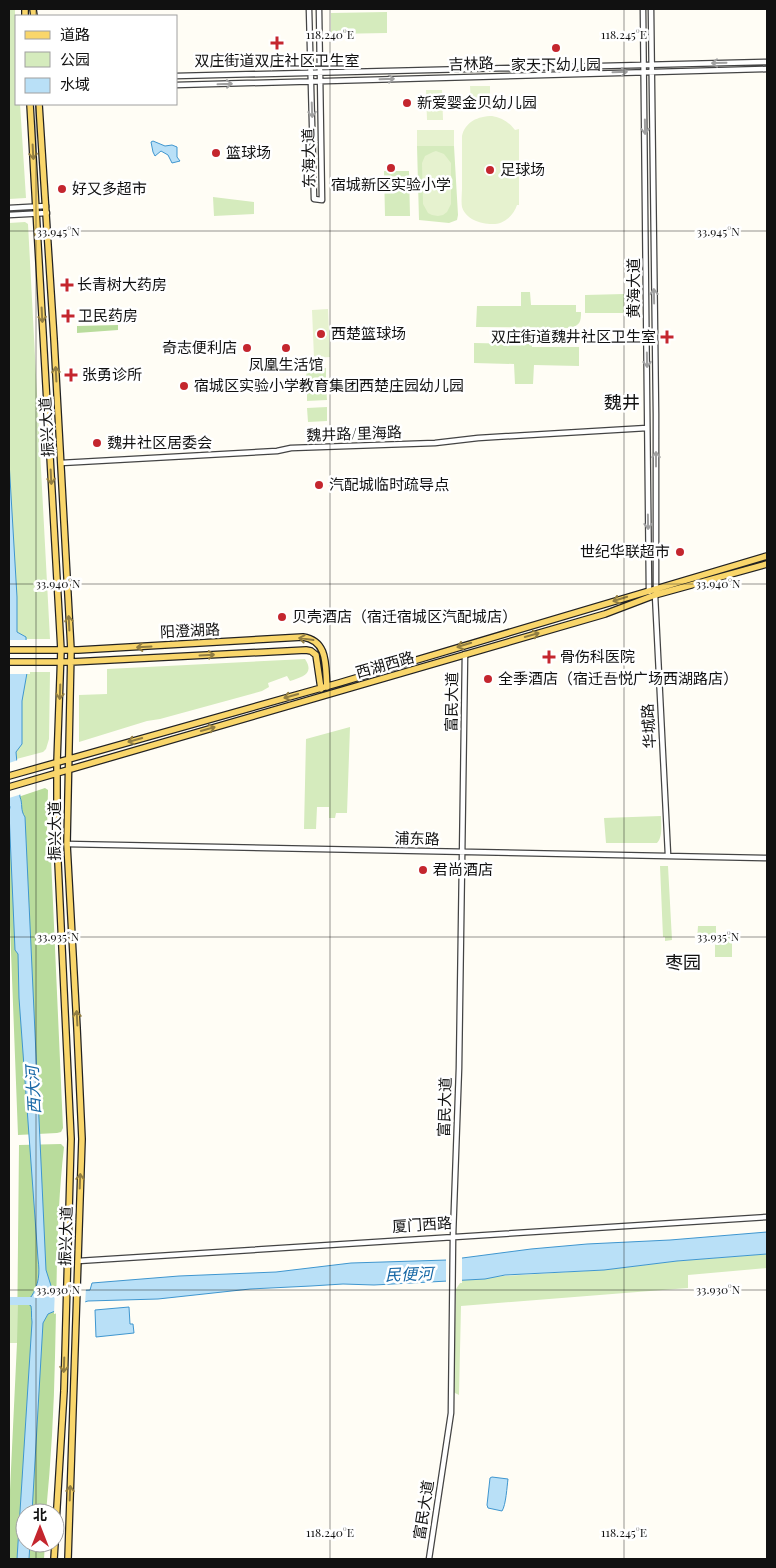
<svg xmlns="http://www.w3.org/2000/svg" width="776" height="1568" viewBox="0 0 776 1568" font-family="'Playfair Display','Noto Sans SC',serif">
  <rect width="100%" height="100%" fill="#fffdf5"/>
  <!-- green -->
  <path fill="#d5ebbd" d="M9,9H15L16,104H20L26,198L9,199Z
    M387,12V33L331,34V13Z
    M417,146H454L458,215L457,220L449,223L419,220Z
    M384,171H409L410,216H385Z
    M213,197L254,202V214L214,216Z
    M25,222L28,224L50,639H9V223Z
    M521,292H530L531,305H576V312H581C581,322 580,325 570,328L476,327L477,306H521Z
    M624,294V313H585V295Z
    M517,329H532V347H579V366L534,365L533,384H515L514,364L474,363V343L517,344Z
    M326,368V382L307,383L306,369Z
    M326,386L327,400L307,401V387Z
    M327,407V421L308,422L307,408Z
    M305,659C315,674 302,677 290,681L287,676L268,683L269,687L262,691L160,719L147,721L79,742V695L107,694V669Z
    M9,672H50L49,739L46,749L43,752L9,761Z
    M350,727L347,813H336L335,818H329V807H317L316,829H304L306,739Z
    M661,816C661,824 663,837 657,843H606L604,818Z
    M660,866H668L672,940L665,941V937H663Z
    M698,926H716V934L732,935V957H715V941H697Z
    M767,1254V1268L688,1275V1288L461,1306L459,1395L453,1392L456,1289L462,1280L503,1276L604,1270L677,1261Z
    M9,1303H17V1343H9Z"/>
  <!-- forest -->
  <path fill="#b9dc9c" d="M118,325V330L77,333V326Z
    M45,788L48,790L47,832L51,858L63,1128L61,1132L57,1133L18,1135L9,899V800Z
    M61,1144L64,1147C56,1217 57,1287 55,1357C54,1409 51,1461 46,1513H25V1543H45L44,1559H9V1511L17,1343L19,1145Z"/>
  <!-- pitch -->
  <path fill="#e6f2cf" d="M470,86H490V103H471Z
    M426,90H442L443,120H427Z
    M492,116C502,118 509,122 515,130L519,129V205H517C514,214 506,223 495,224C483,225 466,220 462,207C461,202 462,193 462,188C462,171 462,153 462,136C465,122 478,116 492,116Z
    M417,130H454V146H417Z
    M436,151L444,154L451,163V204L447,212L443,215L438,216L432,215L428,213L423,204L422,163L425,156L433,152Z
    M328,309L330,357L314,358L312,310Z"/>
  <!-- water -->
  <path fill="#b9e0f7" stroke="#3f96cf" d="M153,141L165,146L172,145L177,147V157L180,161L172,163L168,155L161,151L155,156L153,152L151,142Z
    M9,461L17,597V632L26,637L27,673L22,701V744L16,752L20,797C23,804 20,810 25,817L46,1270L53,1292L90,1290L92,1283L179,1276L276,1272L351,1263L447,1260L531,1249L587,1244L670,1240L767,1232V1254L677,1261L604,1270L505,1275L485,1279L374,1285L343,1284L311,1286L250,1289L158,1299L88,1301L55,1311L48,1314L43,1323L32,1513H25V1543H30L29,1559H17L32,1322C31,1316 32,1312 31,1306L23,1300L31,1297C39,1285 40,1273 38,1259L19,998L18,954L15,950L9,812L10,807L9,804Z
    M129,1307L130,1324H133L134,1333L96,1337L95,1310Z
    M492,1477L508,1479C507,1486 506,1505 502,1511L488,1508L487,1505L490,1478Z"/>
  <!-- pier -->
  <path fill="#fffdf5" d="M9,640H29L30,674H9Z
    M18,760L22,794L9,798V763Z
    M462,1256V1283H446V1257Z
    M86,1288L85,1305L54,1314L55,1289Z"/>
  <g fill="none" stroke-linecap="round" stroke-linejoin="round">
    <!-- river -->
    <path stroke="#b9e0f7" stroke-width="8" d="M9,1301H31"/>
    <!-- minor casing -->
    <g stroke="#444" stroke-width="7">
      <path id="minor" d="M309,9L314,199L322,200L319,9
        M643,9L649,592
        M651,9L656,414V591
        M176,76L767,62
        M176,85L767,69
        M9,208L46,206
        M9,215L47,213
        M61,463L277,451L291,448L435,443L478,438L647,428
        M655,595L668,855
        M67,844L767,858
        M78,1261L767,1217
        M429,1559L451,1413L453,1236L459,1068L465,654"/>
    </g>
    <!-- major casing -->
    <g stroke="#222" stroke-width="8">
      <path id="major" d="M25,9V16
        M33,9L34,16
        M30,104L61,650L57,762V841L71,1139L64,1391L55,1540
        M39,104L54,339L71,650L67,844L77,1028L82,1139L68,1559
        M9,650H78L303,637C329,641 325,667 327,687
        M9,662H71L306,650L311,651L316,655L321,689
        M9,776L339,683L767,556
        M9,787L605,614L655,595L767,564
        M54,1559L55,1543"/>
    </g>
    <!-- minor -->
    <use href="#minor" stroke="#fff" stroke-width="4.5"/>
    <!-- major -->
    <use href="#major" stroke="#f9d66b" stroke-width="5.5"/>
  </g>
  <!-- one-way arrows -->
  <defs><path id="oneway-shaft" d="M-6 0H5M1.5-3L5.5 0L1.5 3" fill="none" stroke-width="1.6" stroke-linecap="round" stroke-linejoin="round" transform="scale(1.25)"/></defs>
  <g stroke="#a0a0a0">
    <use href="#oneway-shaft" transform="translate(719 63) rotate(179)"/>
    <use href="#oneway-shaft" transform="translate(620 72) rotate(-2)"/>
    <use href="#oneway-shaft" transform="translate(387 79) rotate(-2)"/>
    <use href="#oneway-shaft" transform="translate(225 84) rotate(-2)"/>
    <use href="#oneway-shaft" transform="translate(312 110) rotate(88)"/>
    <use href="#oneway-shaft" transform="translate(645 127) rotate(89)"/>
    <use href="#oneway-shaft" transform="translate(654 296) rotate(-91)"/>
    <use href="#oneway-shaft" transform="translate(647 360) rotate(89)"/>
    <use href="#oneway-shaft" transform="translate(656 459) rotate(-90)"/>
    <use href="#oneway-shaft" transform="translate(648 522) rotate(89)"/>
  </g>
  <g stroke="#917d42">
    <use href="#oneway-shaft" transform="translate(33 152) rotate(87)"/>
    <use href="#oneway-shaft" transform="translate(42 315) rotate(87)"/>
    <use href="#oneway-shaft" transform="translate(56 374) rotate(-93)"/>
    <use href="#oneway-shaft" transform="translate(51 477) rotate(87)"/>
    <use href="#oneway-shaft" transform="translate(620 599) rotate(163)"/>
    <use href="#oneway-shaft" transform="translate(69 623) rotate(-93)"/>
    <use href="#oneway-shaft" transform="translate(532 635) rotate(-16)"/>
    <use href="#oneway-shaft" transform="translate(306 639) rotate(-172)"/>
    <use href="#oneway-shaft" transform="translate(464 645) rotate(163)"/>
    <use href="#oneway-shaft" transform="translate(144 647) rotate(177)"/>
    <use href="#oneway-shaft" transform="translate(207 655) rotate(-3)"/>
    <use href="#oneway-shaft" transform="translate(60 692) rotate(92)"/>
    <use href="#oneway-shaft" transform="translate(291 696) rotate(164)"/>
    <use href="#oneway-shaft" transform="translate(208 729) rotate(-16)"/>
    <use href="#oneway-shaft" transform="translate(135 740) rotate(164)"/>
    <use href="#oneway-shaft" transform="translate(77 1018) rotate(-93)"/>
    <use href="#oneway-shaft" transform="translate(80 1181) rotate(-88)"/>
    <use href="#oneway-shaft" transform="translate(64 1365) rotate(92)"/>
    <use href="#oneway-shaft" transform="translate(70 1493) rotate(-88)"/>
  </g>
  <!-- ticks -->
  <path fill="none" stroke="#111" stroke-width="1" stroke-opacity="0.45" d="M36,9V16M330,9V1559M624,9V1559M36,104V1513M9,231H767M9,584H767M9,937H767M9,1290H767M36,1543V1559"/>
  <!-- markers -->
  <g fill="#c4262e" stroke="#fff" stroke-width="2">
    <path d="M274.5 35.5h5v5h5v5h-5v5h-5v-5h-5v-5h5z"/>
    <circle cx="556" cy="48" r="5"/>
    <circle cx="407" cy="103" r="5"/>
    <circle cx="216" cy="153" r="5"/>
    <circle cx="391" cy="168" r="5"/>
    <circle cx="490" cy="170" r="5"/>
    <circle cx="62" cy="189" r="5"/>
    <path d="M64.5 277.5h5v5h5v5h-5v5h-5v-5h-5v-5h5z"/>
    <path d="M65.5 308.5h5v5h5v5h-5v5h-5v-5h-5v-5h5z"/>
    <circle cx="321" cy="334" r="5"/>
    <path d="M664.5 329.5h5v5h5v5h-5v5h-5v-5h-5v-5h5z"/>
    <circle cx="247" cy="348" r="5"/>
    <circle cx="286" cy="348" r="5"/>
    <path d="M68.5 367.5h5v5h5v5h-5v5h-5v-5h-5v-5h5z"/>
    <circle cx="184" cy="386" r="5"/>
    <circle cx="97" cy="443" r="5"/>
    <circle cx="319" cy="485" r="5"/>
    <circle cx="680" cy="552" r="5"/>
    <circle cx="282" cy="617" r="5"/>
    <path d="M546.5 649.5h5v5h5v5h-5v5h-5v-5h-5v-5h5z"/>
    <circle cx="488" cy="679" r="5"/>
    <circle cx="423" cy="870" r="5"/>
  </g>
  <g text-anchor="middle" stroke-width="5" stroke-linejoin="round" paint-order="stroke">
    <!-- poi labels -->
    <g font-size="15" fill="#111" stroke="#fff" text-anchor="start">
      <text x="277" y="66" text-anchor="middle">双庄街道双庄社区卫生室</text>
      <text x="556" y="70" text-anchor="middle">家天下幼儿园</text>
      <text x="417" y="108">新爱婴金贝幼儿园</text>
      <text x="226" y="158">篮球场</text>
      <text x="500" y="175">足球场</text>
      <text x="391" y="190" text-anchor="middle">宿城新区实验小学</text>
      <text x="72" y="194">好又多超市</text>
      <text x="77" y="290">长青树大药房</text>
      <text x="78" y="321">卫民药房</text>
      <text x="331" y="339">西楚篮球场</text>
      <text x="656" y="342" text-anchor="end">双庄街道魏井社区卫生室</text>
      <text x="237" y="353" text-anchor="end">奇志便利店</text>
      <text x="286" y="370" text-anchor="middle">凤凰生活馆</text>
      <text x="82" y="380">张勇诊所</text>
      <text x="194" y="391">宿城区实验小学教育集团西楚庄园幼儿园</text>
      <text x="107" y="448">魏井社区居委会</text>
      <text x="329" y="490">汽配城临时疏导点</text>
      <text x="670" y="557" text-anchor="end">世纪华联超市</text>
      <text x="292" y="622">贝壳酒店（宿迁宿城区汽配城店）</text>
      <text x="560" y="662">骨伤科医院</text>
      <text x="498" y="684">全季酒店（宿迁吾悦广场西湖路店）</text>
      <text x="433" y="875">君尚酒店</text>
    </g>
    <!-- street labels -->
    <g font-size="15" fill="#111" stroke="#fff">
      <text transform="translate(471 64) rotate(-2)" y="5">吉林路</text>
      <text transform="translate(309 158) rotate(-91)" y="5">东海大道</text>
      <text transform="translate(634 288) rotate(-90)" y="5">黄海大道</text>
      <text transform="translate(47 427) rotate(-93)" y="5">振兴大道</text>
      <text transform="translate(354 434) rotate(-2)" y="5">魏井路/里海路</text>
      <text transform="translate(190 631) rotate(-3)" y="5">阳澄湖路</text>
      <text transform="translate(385 665) rotate(-16)" y="5">西湖西路</text>
      <text transform="translate(452 702) rotate(-89)" y="5">富民大道</text>
      <text transform="translate(649 726) rotate(-93)" y="5">华城路</text>
      <text transform="translate(55 831) rotate(-90)" y="5">振兴大道</text>
      <text transform="translate(417 839) rotate(1)" y="5">浦东路</text>
      <text transform="translate(445 1107) rotate(-88)" y="5">富民大道</text>
      <text transform="translate(422 1225) rotate(-4)" y="5">厦门西路</text>
      <text transform="translate(66 1236) rotate(-88)" y="5">振兴大道</text>
      <text transform="translate(424 1510) rotate(-81)" y="5">富民大道</text>
    </g>
    <!-- water labels -->
    <g font-size="16" font-style="italic" fill="#1768a6" stroke="#fff">
      <text transform="translate(33 1090) rotate(-93)" y="6">西大河</text>
      <text transform="translate(409 1274) rotate(-2)" y="6">民便河</text>
    </g>
    <!-- quarter labels -->
    <g font-size="18" fill="#111" stroke="#fff">
      <text x="622" y="409">魏井</text>
      <text x="683" y="969">枣园</text>
    </g>
  </g>
  <g font-size="12" text-anchor="middle" fill="#111" stroke="#fff" stroke-width="5" stroke-linejoin="round" paint-order="stroke">
    <text x="330" y="39">118.240°E</text>
    <text x="624" y="39">118.245°E</text>
    <text x="58" y="236">33.945°N</text>
    <text x="718" y="236">33.945°N</text>
    <text x="58" y="588">33.940°N</text>
    <text x="718" y="588">33.940°N</text>
    <text x="58" y="941">33.935°N</text>
    <text x="718" y="941">33.935°N</text>
    <text x="58" y="1294">33.930°N</text>
    <text x="718" y="1294">33.930°N</text>
    <text x="330" y="1537">118.240°E</text>
    <text x="624" y="1537">118.245°E</text>
  </g>
  <!-- border -->
  <rect width="776" height="1568" fill="none" stroke="#111111" stroke-width="20"/>
  <!-- legend -->
  <rect x="15" y="15" width="162" height="90" fill="#ffffff" stroke="#a0a0a0"/>
  <rect x="25" y="31" width="25" height="8" fill="#f9d66b" stroke="#a0a0a0"/>
  <text x="60" y="40" font-size="15" fill="#111111">道路</text>
  <rect x="25" y="52" width="25" height="15" fill="#d5ebbd" stroke="#a0a0a0"/>
  <text x="60" y="65" font-size="15" fill="#111111">公园</text>
  <rect x="25" y="78" width="25" height="15" fill="#b9e0f7" stroke="#a0a0a0"/>
  <text x="60" y="90" font-size="15" fill="#111111">水域</text>
  <!-- north arrow -->
  <g transform="translate(40 1528)"><circle r="24" fill="#ffffff" stroke="#a0a0a0"/>
  <path d="M0-4L9 19L0 12L-9 19Z" fill="#c4262e"/>
  <text y="-8" font-size="14" font-weight="bold" text-anchor="middle" fill="#111111">北</text>
  </g>
</svg>
